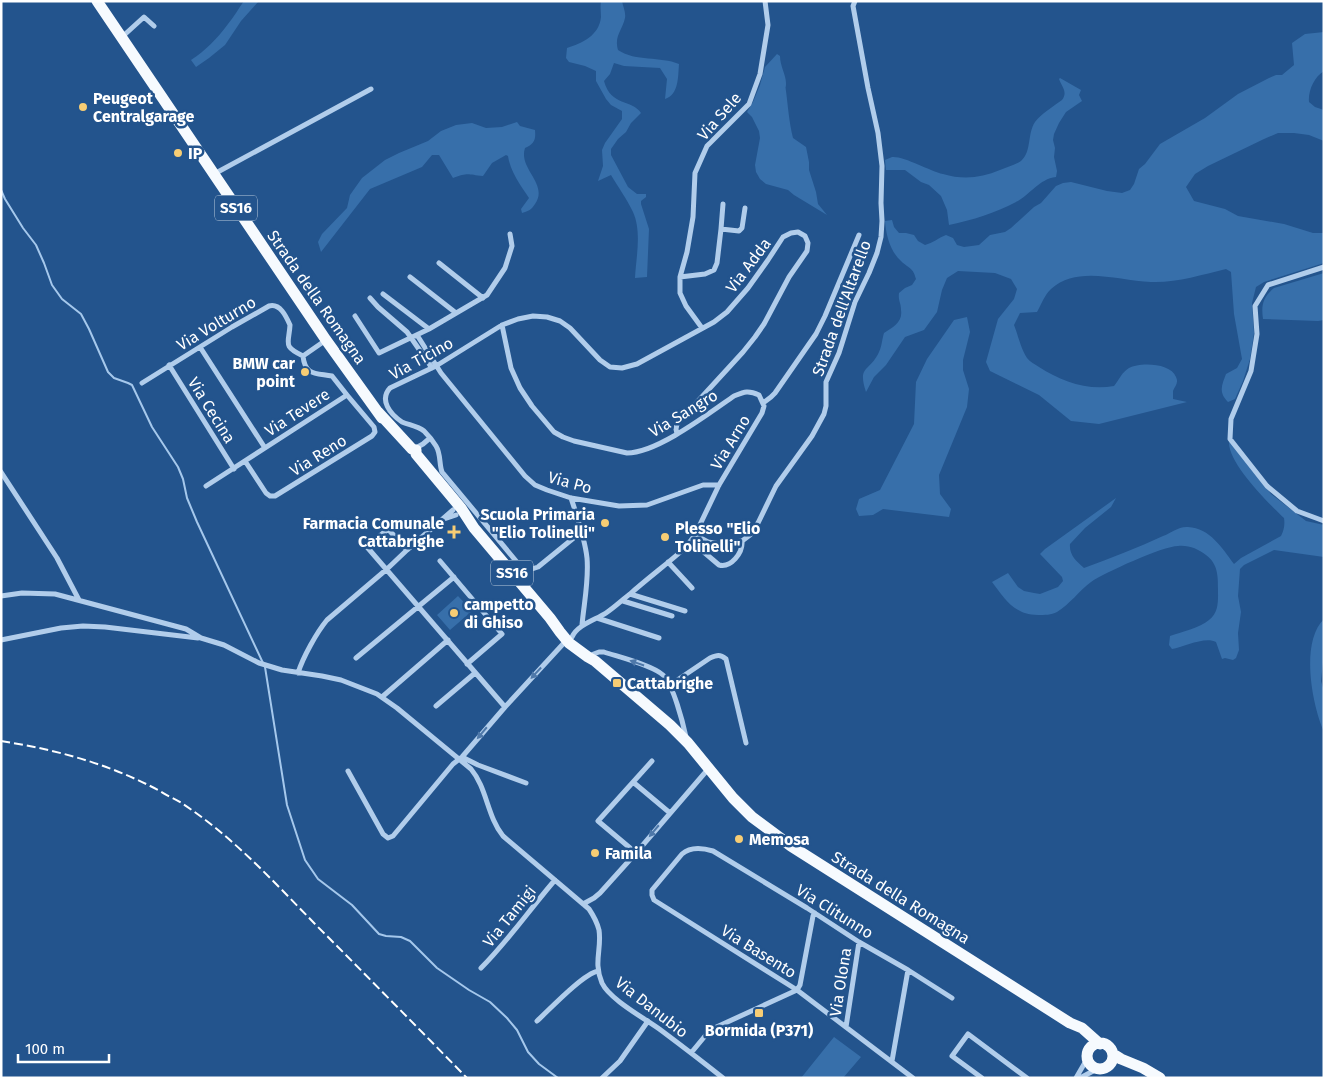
<svg xmlns="http://www.w3.org/2000/svg" width="1325" height="1079" viewBox="0 0 1325 1079" font-family="'Fira Sans',sans-serif">
  <rect width="100%" height="100%" fill="#23548d"/>
  <!-- green -->
  <path fill="#376faa" d="M244,1H259L241,21L225,45L209,58L196,67L191,60C205,51 217,39 228,24C234,17 238,9 244,1Z
    M601,1H622C623,7 626,12 625,18C622,31 614,36 618,50C636,62 660,56 679,64C678,76 679,95 665,99L667,79L660,68L624,66L614,63L610,74L604,81C611,107 632,99 641,113L631,123L626,132L618,139L611,149V155L628,187L637,194H646V197L641,201V204L649,229L647,277L635,278C636,257 642,232 633,212C627,199 618,187 611,175L598,181L603,166L602,150L605,143L622,119V111L611,105L606,99L596,81V71L585,66L569,62L566,58L567,48C582,43 599,36 601,17C601,12 600,7 601,1Z
    M1324,32V71C1314,77 1308,91 1309,102L1315,107L1324,110V141L1309,135L1294,133H1278L1264,139L1208,166L1195,174L1186,187L1194,201L1225,209L1238,216L1284,224L1313,233H1324V263L1264,282L1256,287L1252,303L1254,333L1250,359L1243,381L1235,399L1228,402C1218,392 1222,385 1226,374L1237,368L1242,359L1234,314L1231,272L1226,269C1201,275 1176,283 1151,282C1118,281 1078,265 1051,289C1045,294 1041,305 1037,312L1020,313L1014,325C1018,335 1021,349 1027,358C1030,362 1035,364 1039,367C1061,381 1087,391 1114,386C1119,380 1122,372 1129,368C1140,362 1171,363 1176,377C1179,383 1175,386 1173,391C1173,393 1173,398 1173,399L1187,402L1099,424L1071,421L1039,395L990,371L986,362L998,319L1014,299L1017,289L1011,279L995,273L958,271L947,278L942,290L937,312L924,330L905,337L886,365L874,377L866,392C857,365 870,372 879,352C882,346 882,339 884,333C893,327 903,322 901,310C901,302 898,302 899,293L905,288L912,285L916,279C913,267 909,269 901,261C890,251 886,235 885,221L892,220L894,227L899,233H906L914,235L918,241L925,245C933,243 938,238 946,235L953,238L957,245L964,247L979,245L990,235L1005,232L1011,228L1034,207L1041,203L1056,186L1063,183L1071,182L1107,191L1122,193L1130,190L1134,184L1139,169L1145,164L1160,144L1205,118L1238,94L1269,78L1276,75H1282L1294,65L1292,43L1305,34Z
    M777,54L780,56C780,66 786,75 786,83C786,90 785,84 786,91C788,106 789,122 793,138L806,147L809,162V170L816,192L818,204L827,215L794,195L788,190L766,184L760,179L756,172L755,165L760,138L759,131L752,117L747,112L753,102L760,85L765,67Z
    M1060,78L1081,90L1079,95L1082,101L1066,112L1059,123L1054,134L1053,140L1055,148L1054,157L1057,171L1056,177C1039,179 1031,194 1016,202C995,213 973,220 949,225L947,210L941,196L929,185L921,182L905,170H886L885,160C887,159 890,158 892,157C904,156 930,171 943,174C963,180 981,178 1000,170C1007,167 1015,165 1021,161C1032,151 1027,134 1035,122C1041,114 1054,106 1062,100C1068,92 1062,87 1059,79Z
    M517,122L520,126L535,130C536,140 534,144 525,148C518,169 549,184 535,204C531,210 529,211 522,213L521,209L529,198C521,186 510,171 508,156L506,155L492,163L483,176C468,175 469,172 453,178L439,155H432L422,167L370,189L321,252L318,242L322,234L347,208L350,195L362,178L385,160L399,153L428,141L441,131L456,125L472,123L486,128L502,127Z
    M1324,273V320L1318,321L1263,319C1261,305 1263,297 1274,288Z
    M967,317L970,332L963,360V370L969,389L967,407L939,475L940,494L951,509L949,517L883,509L873,515L859,516L856,509L859,499L880,490L914,424L916,382L927,359L954,320Z
    M1231,441L1259,479L1271,494L1306,521L1324,525V557L1274,550L1244,565L1240,569L1238,596L1241,612L1238,633L1239,650L1236,658L1233,660L1225,658L1222,659L1216,642C1205,636 1184,647 1172,649L1169,645L1170,636C1181,632 1200,628 1209,620C1219,612 1218,601 1218,589C1218,576 1218,564 1206,555C1198,549 1189,545 1178,546C1163,546 1104,573 1091,582C1079,591 1070,604 1057,612C1051,615 1045,615 1038,615C1014,615 1005,599 992,582L1008,573L1018,587L1024,591L1034,593L1040,594L1058,587L1063,581L1062,577L1040,554L1045,549L1116,498L1111,507L1085,528L1070,544C1069,555 1076,561 1084,568C1111,558 1137,548 1163,536C1171,533 1179,526 1188,527C1210,528 1222,548 1234,564L1241,558L1281,536C1284,530 1285,525 1284,518C1268,503 1228,463 1229,442Z
    M458,596L472,611L450,630L437,615Z
    M1324,619V653L1321,681L1324,691V732C1312,705 1300,642 1324,619Z
    M834,1037L861,1057L843,1078H801Z"/>
  <g fill="none" stroke-linecap="round" stroke-linejoin="round">
    <!-- stream -->
    <path stroke="#a5c8ec" stroke-width="2" d="M1,190L5,199L23,228L36,245L44,263L52,285L62,299L81,314L89,329L108,372L114,378L128,383L132,385L152,427L178,467L183,479L187,498L197,522L263,663
      M265,667L287,805L305,860L318,879L352,905L379,934L386,936L401,937L410,941L437,968L469,990L490,1002L507,1018L517,1030L528,1052L539,1064L558,1078"/>
    <!-- street -->
    <path stroke="#b1cdeb" stroke-width="5" d="M122,37L144,17L154,26
      M214,174L371,89
      M721,229L723,204
      M439,263L483,298
      M1324,267L1268,285L1255,306L1257,334L1251,371L1231,419L1230,439L1267,486L1297,511L1324,521
      M410,277L456,313
      M680,277L705,274L714,270L717,263L721,229L739,231L742,228L745,208
      M383,294L429,329
      M370,298L378,307L407,332L432,368
      M355,316L379,353L429,329L487,295L505,268L512,246L510,234
      M502,325L511,368L520,388L532,406L554,432L563,437L574,441L627,453C657,453 708,414 734,396C744,392 748,390 759,395L764,406L762,413L719,485L695,535L685,548C667,564 648,578 630,594C622,600 615,607 606,613C595,620 577,625 572,637
      M702,328L686,306L680,293V277L687,252L693,217L695,173L707,146L749,104L760,74L768,25L765,1
      M417,335L441,373L525,476L535,485L547,490L571,498L619,506L647,505L703,485H719
      M200,347L265,448
      M303,356L326,340
      M169,365L234,469
      M142,383L232,327L269,306C280,303 286,316 290,325C289,344 282,346 303,356
      M763,403L771,397L775,393L816,334L825,316L859,235
      M414,449L423,444L430,438
      M245,461L266,493L270,496H275L372,436L375,432L374,427L347,395
      M1,472L57,558L79,600
      M206,486L347,395L332,376C316,373 305,376 303,356
      M571,498C577,516 585,539 587,558C589,580 584,603 582,625
      M444,519L456,515
      M581,532L538,567L529,570L521,567L442,472C439,464 441,454 436,446C433,441 428,435 424,431C418,426 409,425 402,422C390,414 379,400 390,388L436,366L502,325L518,319L533,316L547,317L560,321L570,328L600,360L610,367L622,368L637,364L714,322L727,312L748,288L768,260L783,237L791,233L798,232L805,236L808,243L807,251L789,277L764,324L755,337L743,352L677,424L676,429L677,434
      M695,535L708,542L720,544L742,541L750,535L758,523L776,486L812,436L824,414L826,406V382L839,353L855,302L869,273L877,253L881,237L882,221L881,203L882,166L878,133L868,88L853,6L855,1
      M685,548L694,547L699,548L719,565C731,568 743,553 742,541
      M407,550L388,529L367,547L505,707
      M440,561L502,634L467,664
      M668,562L692,588
      M630,594L685,611
      M1,596L22,593L55,594L186,629L201,638L224,645L259,663L282,670L322,676L341,680L377,694L397,708L471,769C487,788 487,816 503,836L589,909C593,915 597,922 599,930C602,949 593,962 602,983C610,1000 646,1019 662,1031C682,1046 703,1062 723,1078
      M623,601L672,616
      M597,618L659,638
      M1,640L61,628L83,626L105,627L198,638
      M591,655L599,652H604C619,657 652,665 663,675C673,684 683,723 686,737
      M356,658L454,577
      M298,673C303,657 317,632 327,620L387,569L407,550L453,510
      M670,685L710,658C717,655 720,654 726,659L746,743
      M382,697L448,640
      M436,706L475,673
      M462,757L478,765L526,783
      M348,771L383,834L388,838L393,836L453,764L462,757L505,707L563,644L568,641
      M633,782L670,813
      M636,853L598,821L652,761
      M583,904L594,898L600,893L636,853L709,768
      M481,968C508,941 530,909 555,880
      M797,990L800,985L813,916L815,913
      M537,1021C550,1009 583,974 598,971
      M846,1027L859,942
      M691,1053L710,1030L797,990
      M892,1061L908,970
      M602,1078L620,1061L648,1021
      M913,1078L797,990L654,900L652,895V890L682,854C691,846 703,848 713,851L807,908L859,942L908,970L952,998
      M982,1078L952,1056L968,1034L1027,1078
      M1076,1078L1087,1059
      M1080,1078L1097,1069"/>
    <!-- primary -->
    <path stroke="#f6fafe" stroke-width="11" d="M97,1L326,340L382,418
      M378,412L412,449L416,450V454L461,508L474,528L550,618L560,632L569,643L588,657L595,661L670,725L688,743L733,798L752,817L791,846L1070,1023L1082,1028L1100,1044
      M1087 1056a13 13 0 1 1 26 0a13 13 0 1 1-26 0Z
      M1113,1054L1121,1059L1143,1068L1160,1078"/>
    <!-- rail -->
    <path stroke="#fff" stroke-width="2" stroke-dasharray="9 4" stroke-linecap="butt" d="M1,741C58,750 109,764 160,791C167,796 176,799 183,804C233,837 273,881 315,924C366,975 416,1026 467,1078"/>
  </g>
  <!-- one-way arrows -->
  <defs><path id="oneway-solid" d="M-6-.8H1V-3.2L6.5 0L1 3.2V.8H-6Z" transform="scale(1.25)"/></defs>
  <g fill="#4e78a9">
    <use href="#oneway-solid" transform="translate(637 663) rotate(-161)"/>
    <use href="#oneway-solid" transform="translate(536 673) rotate(133)"/>
    <use href="#oneway-solid" transform="translate(482 733) rotate(130)"/>
    <use href="#oneway-solid" transform="translate(654 831) rotate(130)"/>
  </g>
  <!-- markers -->
  <g fill="#f7cd74" stroke="#23548d" stroke-width="2">
    <circle cx="83" cy="107" r="5"/>
    <circle cx="178" cy="153" r="5"/>
    <circle cx="305" cy="372" r="5"/>
    <circle cx="605" cy="523" r="5"/>
    <path d="M451.5 524.5h5v5h5v5h-5v5h-5v-5h-5v-5h5z"/>
    <circle cx="665" cy="537" r="5"/>
    <circle cx="454" cy="613" r="5"/>
    <rect x="612" y="678" width="10" height="10" rx="2.5"/>
    <circle cx="739" cy="839" r="5"/>
    <circle cx="595" cy="853" r="5"/>
    <rect x="754" y="1008" width="10" height="10" rx="2.5"/>
  </g>
  <g text-anchor="middle" stroke-width="5" stroke-linejoin="round" paint-order="stroke">
    <!-- shield labels -->
    <g fill="#23548d" stroke="#bdccdd" stroke-width="1">
      <rect x="215" y="195.5" width="42" height="25" rx="4"/>
      <rect x="491" y="560.5" width="42" height="25" rx="4"/>
    </g>
    <g font-size="15" font-weight="bold" fill="#fff">
      <text x="236" y="213">SS16</text>
      <text x="512" y="578">SS16</text>
    </g>
    <!-- poi labels -->
    <g font-size="16" font-weight="bold" fill="#fff" stroke="#23548d" text-anchor="start">
      <text x="93" y="104">Peugeot<tspan x="93" dy="18">Centralgarage</tspan></text>
      <text x="188" y="159">IP</text>
      <text x="295" y="369" text-anchor="end">BMW car<tspan x="295" dy="18">point</tspan></text>
      <text x="595" y="520" text-anchor="end">Scuola Primaria<tspan x="595" dy="18">"Elio Tolinelli"</tspan></text>
      <text x="444" y="529" text-anchor="end">Farmacia Comunale<tspan x="444" dy="18">Cattabrighe</tspan></text>
      <text x="675" y="534">Plesso "Elio<tspan x="675" dy="18">Tolinelli"</tspan></text>
      <text x="464" y="610">campetto<tspan x="464" dy="18">di Ghiso</tspan></text>
      <text x="627" y="689">Cattabrighe</text>
      <text x="749" y="845">Memosa</text>
      <text x="605" y="859">Famila</text>
      <text x="759" y="1036" text-anchor="middle">Bormida (P371)</text>
    </g>
    <!-- street labels -->
    <g font-size="16" fill="#fff" stroke="#23548d">
      <text transform="translate(719 116) rotate(-49)" y="6">Via Sele</text>
      <text transform="translate(748 265) rotate(-53)" y="6">Via Adda</text>
      <text transform="translate(317 297) rotate(55)" y="6">Strada della Romagna</text>
      <text transform="translate(841 308) rotate(-70)" y="6">Strada dell'Altarello</text>
      <text transform="translate(216 323) rotate(-31)" y="6">Via Volturno</text>
      <text transform="translate(421 358) rotate(-29)" y="6">Via Ticino</text>
      <text transform="translate(212 410) rotate(58)" y="6">Via Cecina</text>
      <text transform="translate(297 412) rotate(-33)" y="6">Via Tevere</text>
      <text transform="translate(683 413) rotate(-31)" y="6">Via Sangro</text>
      <text transform="translate(730 442) rotate(-59)" y="6">Via Arno</text>
      <text transform="translate(318 455) rotate(-32)" y="6">Via Reno</text>
      <text transform="translate(570 482) rotate(15)" y="6">Via Po</text>
      <text transform="translate(901 897) rotate(32)" y="6">Strada della Romagna</text>
      <text transform="translate(835 911) rotate(32)" y="6">Via Clitunno</text>
      <text transform="translate(509 916) rotate(-51)" y="6">Via Tamigi</text>
      <text transform="translate(759 951) rotate(32)" y="6">Via Basento</text>
      <text transform="translate(840 982) rotate(-81)" y="6">Via Olona</text>
      <text transform="translate(652 1007) rotate(38)" y="6">Via Danubio</text>
    </g>
  </g>
  <!-- border -->
  <rect width="1325" height="1079" fill="none" stroke="#ffffff" stroke-width="5"/>
  <!-- scale -->
  <path d="M18 1054v8h91v-8" fill="none" stroke="#ffffff" stroke-width="2.5"/>
  <text x="25" y="1054" font-size="15" fill="#ffffff" stroke="#23548d" stroke-width="4" paint-order="stroke">100 m</text>
</svg>
